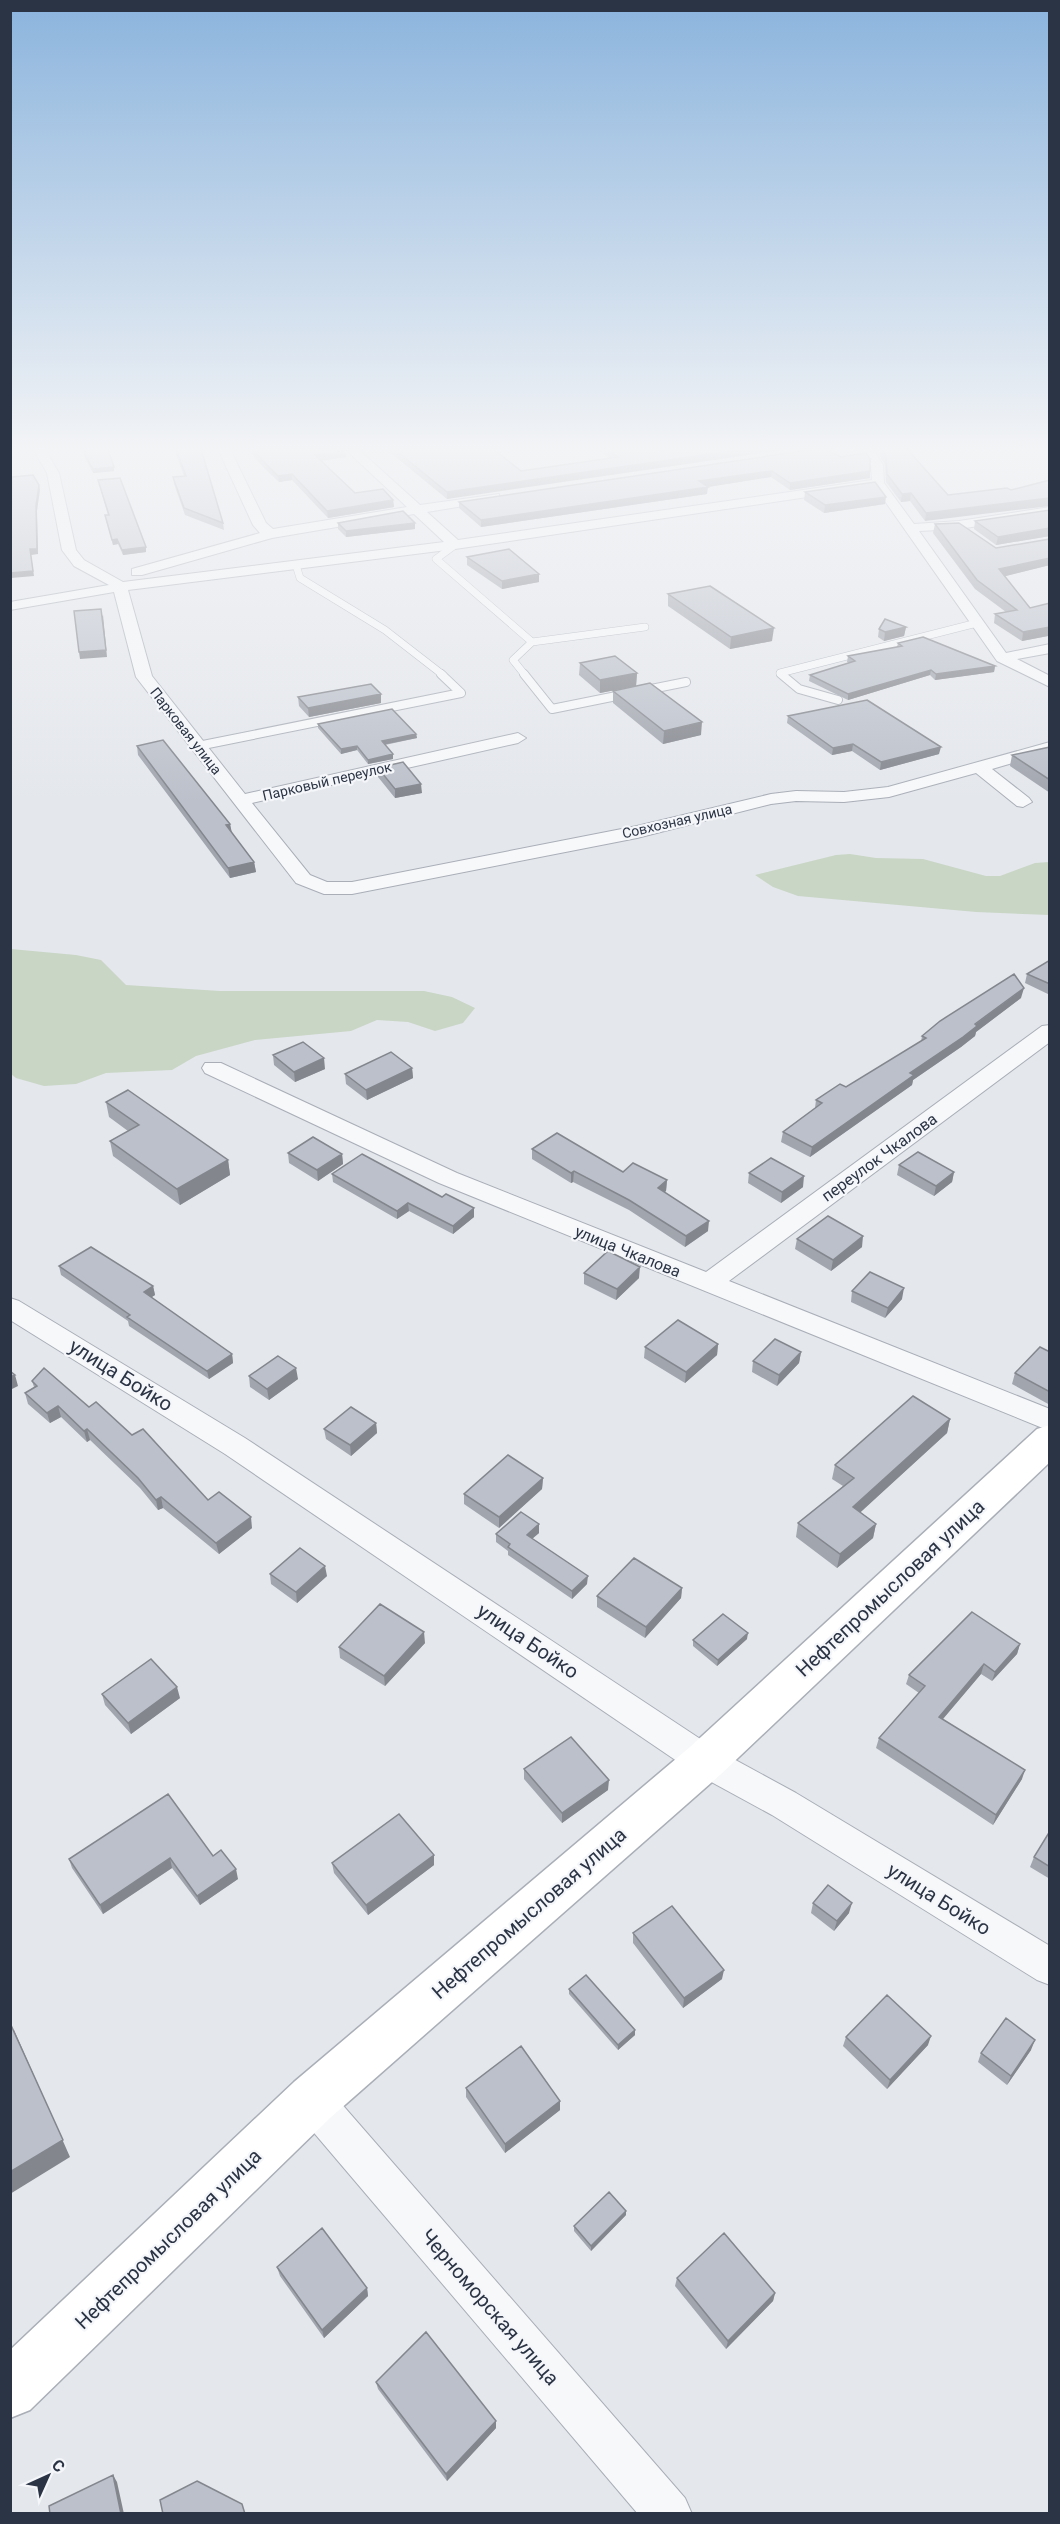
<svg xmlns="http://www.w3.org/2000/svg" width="1060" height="2524" viewBox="0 0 1060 2524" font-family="Roboto,sans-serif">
  <rect width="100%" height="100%" fill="#e4e7ec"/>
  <!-- green -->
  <path fill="#c9d6c5" d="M850,854L876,858L923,859L986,876H1000L1035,863L1049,862V915L976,912L798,896L773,887L755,875L836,855Z
    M11,949L76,955L101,960L126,985L220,991H424L452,997L475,1008L463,1023L435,1031L408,1022L377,1020L351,1031L255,1040L196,1056L172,1070L106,1073L76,1084L44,1086L16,1078L11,1074Z"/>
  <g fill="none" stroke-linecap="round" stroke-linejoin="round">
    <!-- service-far1 casing -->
    <g stroke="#a9aeb7" stroke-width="8">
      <path id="service-far1" d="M455,545L436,559L532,642L645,627
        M296,565L300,578L385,630L443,675
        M525,675L513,660L532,642
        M783,675L780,673L977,623"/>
    </g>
    <!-- service casing -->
    <g stroke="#a9aeb7" stroke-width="10">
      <path id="service" d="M524,674L552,709L686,682
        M781,674L799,689L838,700
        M198,746L461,693L441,674"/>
    </g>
    <!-- minor casing -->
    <g stroke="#a9aeb7" stroke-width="2">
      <path id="minor" d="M33,449H45L59,473L76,550L84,560L123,582L444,542L414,514L272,538L142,575H132V569L260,533L253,525L218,449H230L266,523L273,529L407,507L345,449H358L420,505L499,494V500L494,501L427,512L458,540L872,480L871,465L861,449H873L883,465L884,483L914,524L959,521L1050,507V515L959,529L919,531L1006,653L1050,644V653L1017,659L1050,676V687L997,661L875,487L455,549L128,590L152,676L245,794L518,733L526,738L518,743L252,803L310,875L327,882H352L637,826L771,794L796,791L844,792L888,787L1050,742V752L992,769L1029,798L1032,802L1023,807L1017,806L976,773L889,797L844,802L796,801L771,804L637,838L352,894H324L296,883L136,677L114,592L10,610V602L109,585L74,566L62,550L47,473Z
        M1050,1025V1042L729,1281L1050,1409V1431L439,1183L205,1073L202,1068L205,1063H221L457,1173L706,1272L1042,1026Z
        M10,1298L19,1301L245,1438L717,1750L796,1793L1050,1946V1985L1037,1980L772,1815L693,1772L225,1454L10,1320Z
        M312,2080L326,2086L685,2498L692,2514H638L298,2114L292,2100L298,2086Z"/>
    </g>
    <!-- secondary casing -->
    <g stroke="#a9aeb7" stroke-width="3">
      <path id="secondary" d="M1050,1425V1462L720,1775L330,2118L30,2410L10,2418V2350L294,2082L690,1747L1037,1429Z"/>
    </g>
    <!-- service-far1 -->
    <use href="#service-far1" stroke="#f7f8fa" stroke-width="7"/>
    <!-- service -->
    <use href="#service" stroke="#f7f8fa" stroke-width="8"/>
    <!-- minor -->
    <use href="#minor" fill="#f7f8fa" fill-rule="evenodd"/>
    <!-- secondary -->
    <use href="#secondary" fill="#fff" fill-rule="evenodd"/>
  </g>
  <!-- wall -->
  <path fill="#a1a5ae" d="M84,449L114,471L93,473L85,458Z
    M174,449H201L223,523L224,530L185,515L174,484L173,477L184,476Z
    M247,449H344L345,451L346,457L321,461L355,493L393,500L394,507L328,518L292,480L279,482L264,468Z
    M386,449H493L521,471L610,458L596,449H656L447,499Z
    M816,449L870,478L790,490L771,477L707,487V494L481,527L459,508V502Z
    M881,449H907L948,495L1011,490L925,521L910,501L901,502L886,482L885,465L880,456Z
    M98,480L146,552L123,555L118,544L113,545L106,520L105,515H108Z
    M805,492L885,504L824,513L804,500Z
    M1050,510V536L996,545L974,529L975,521Z
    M338,523L415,529L346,537L338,529Z
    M935,524L996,548L1050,565L1005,576L1030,608L1050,603V636H1048L1022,641L994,623L995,614L1006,612L975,589L933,533Z
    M467,557L539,574V582L502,589L467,565Z
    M668,594L772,641L730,649L668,606Z
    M906,627L904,636L884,641L878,637L879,629Z
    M898,643L995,666L994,672L935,680L930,675L848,700L809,681L810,675L849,663L847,662L848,656L897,647Z
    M580,663L637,673L636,686L600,693L579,675Z
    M613,691L701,735L663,744L613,703Z
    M298,697L381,703L309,717L299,706Z
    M788,716L939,754L880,770L852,751L832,755L787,723Z
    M318,724L416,734L417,738L385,745L393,754V759L368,764L357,750L341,754L318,728Z
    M137,746L230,824L231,832L254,862L256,872L230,878L138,755Z
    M1050,747V793L1010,766L1012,755Z
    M378,768L422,793L395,798L378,777Z
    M1050,960V995L1025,983L1027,974Z
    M1021,998L976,1032L975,1036L961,1047L913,1080L912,1085L810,1157L781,1142L783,1132L815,1108L816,1100L846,1087L921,1042L922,1036Z
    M273,1055L325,1069L295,1082L274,1065Z
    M412,1068L413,1078L367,1100L346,1084L345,1074Z
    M106,1102L228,1160L230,1175L180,1205L113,1156L110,1141L128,1131L109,1117Z
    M532,1149L623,1172L667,1180L666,1191L664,1192L708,1231L685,1247L629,1210L573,1182L571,1183L532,1159Z
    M288,1153L342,1154L343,1164L318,1181L289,1163Z
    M899,1165L954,1172L952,1182L934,1196L897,1175Z
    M749,1173L803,1187L781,1203L748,1183Z
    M332,1174L442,1197L474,1208V1217L453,1234L409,1211L397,1219L333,1182Z
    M797,1239L862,1247L831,1271L795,1249Z
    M59,1266L153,1286L155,1295L151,1297L232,1354L233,1363L209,1379L129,1326L128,1321L61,1275Z
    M584,1273L639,1278L616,1300L584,1284Z
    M852,1291L902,1299L885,1318L851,1302Z
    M718,1344L717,1355L685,1383L644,1358L645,1347Z
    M801,1352L799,1363L777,1386L752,1372L753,1361Z
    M1050,1352V1405L1012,1384L1015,1373Z
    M249,1376L298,1379L269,1400L250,1387Z
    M32,1381L89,1407L132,1435L208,1500L252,1528L219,1554L163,1508L158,1510L140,1488L90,1440L87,1442L61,1417L50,1423L28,1404L25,1393L34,1387Z
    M950,1419L947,1433L860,1512L876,1524L873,1538L837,1568L796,1537L798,1523L843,1486L832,1479L835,1465Z
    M376,1423L377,1433L351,1456L326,1439L324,1429Z
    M543,1478L542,1489L499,1528L464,1504V1494Z
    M539,1524V1533L532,1539L587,1584L572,1599L508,1555V1551L496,1542V1534Z
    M270,1574L327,1576L297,1603L271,1584Z
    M682,1588L681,1598L645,1638L597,1607V1596Z
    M747,1639L717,1666L693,1646V1640Z
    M425,1643L385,1686L340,1658L339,1647Z
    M1020,1644L1017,1654L992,1681L981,1674L943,1719L1022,1779L993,1825L876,1748L879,1738L919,1693L906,1684L909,1675Z
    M102,1694L180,1698L131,1734L105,1705Z
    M524,1769L608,1790L562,1823L524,1779Z
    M1050,1831V1879L1030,1867L1034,1857Z
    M213,1856L238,1879L200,1905L172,1868L103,1914L72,1868L69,1859Z
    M332,1863L434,1865L368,1915L334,1873Z
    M813,1903L849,1913L834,1931L811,1913Z
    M633,1933L722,1979L683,2008L633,1943Z
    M569,1989L635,2035L618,2050L569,1994Z
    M846,2037L928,2045L887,2089L843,2046Z
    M1031,2050L1007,2085L978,2062L981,2053Z
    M466,2088L560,2101V2110L505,2153L466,2097Z
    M626,2215L591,2251L574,2231V2226Z
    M277,2267L367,2288L368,2296L324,2338L280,2276Z
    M677,2278L775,2293L773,2301L726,2349L675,2286Z
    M376,2382L496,2428L447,2481L378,2389Z"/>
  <!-- shaded-wall -->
  <path fill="#83868d" d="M745,449H789L447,499V492Z
    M345,451L346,457L316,461L315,455Z
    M114,467V471L93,473V469Z
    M772,471L771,477L702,488L708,487L707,494L481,527V520L699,481Z
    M870,471V478L790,490V483Z
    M292,474V480L279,482L278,476Z
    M39,485L40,490L37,511L38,554L31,555L34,576L11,578L10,573L30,549Z
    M911,493L910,501L901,502L902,494Z
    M886,497L885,504L824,513L825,505Z
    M1050,498V506L925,521L926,513Z
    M393,500L394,507L328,518L327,511Z
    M415,523V529L346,537V531Z
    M1050,528V536L996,545L998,537Z
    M117,539L118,544L113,545L112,540Z
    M146,547V552L123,555L122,550Z
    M1050,558V565L998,578L999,569Z
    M539,574V582L502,589V581Z
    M103,615L107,657L80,659L79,652Z
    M906,627L904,636L884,641L885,632Z
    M1050,627L1048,636L1022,641L1023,632Z
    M774,628L772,641L730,649L731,637Z
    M995,666L994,672L935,680L936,674Z
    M931,670L930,675L848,700V694Z
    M637,673L636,686L600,693V680Z
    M381,694V703L309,717L308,708Z
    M702,722L701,735L663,744L664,731Z
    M416,734L417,738L382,745V741Z
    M853,744L852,751L832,755L833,748Z
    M357,746V750L341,754V749Z
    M941,747L939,754L880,770L881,762Z
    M393,754V759L368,764V760Z
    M421,784L422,793L395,798V789Z
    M230,824L232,833L226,825Z
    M254,862L256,872L230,878L228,868Z
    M1024,988L1021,998L976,1032L975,1036L961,1047L913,1080L912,1085L810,1157L812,1147Z
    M324,1058L325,1069L295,1082L294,1072Z
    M412,1068L413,1078L367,1100L366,1090Z
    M342,1154L343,1164L318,1181L317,1170Z
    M228,1160L230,1175L180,1205L177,1189Z
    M574,1171L573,1182L571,1183V1173Z
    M954,1172L952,1182L934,1196L936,1186Z
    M804,1176L803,1187L781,1203L782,1192Z
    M667,1180L666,1191L657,1199L658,1188Z
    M408,1203L409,1211L397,1219V1211Z
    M474,1208V1217L453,1234V1226Z
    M709,1221L708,1231L685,1247L686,1236Z
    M863,1236L862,1247L831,1271L833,1260Z
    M640,1267L639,1278L616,1300L617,1289Z
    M153,1286L155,1295L146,1301L144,1292Z
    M904,1288L902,1299L885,1318L888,1308Z
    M718,1344L717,1355L685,1383L686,1372Z
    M801,1352L799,1363L777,1386L779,1375Z
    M232,1354L233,1363L209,1379L207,1371Z
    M296,1368L298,1379L269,1400L267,1389Z
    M15,1375L18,1386L10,1390V1377Z
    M58,1406L61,1417L50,1423L47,1413Z
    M950,1419L947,1433L851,1521L853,1507Z
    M376,1423L377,1433L351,1456L350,1445Z
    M87,1429L90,1440L87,1442L84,1431Z
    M543,1478L542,1489L499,1528V1517Z
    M161,1497L163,1508L158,1510L156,1500Z
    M251,1517L252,1528L219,1554L216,1543Z
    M539,1524V1533L527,1543V1535Z
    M876,1524L873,1538L837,1568L840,1554Z
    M325,1566L327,1576L297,1603L296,1592Z
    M588,1576L587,1584L572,1599V1591Z
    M682,1588L681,1598L645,1638L646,1627Z
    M424,1632L425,1643L385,1686L384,1676Z
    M748,1633L747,1639L717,1666L718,1660Z
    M1020,1644L1017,1654L992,1681L995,1672Z
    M984,1664L981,1674L936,1727L939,1717Z
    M177,1687L180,1698L131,1734L128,1723Z
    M1025,1770L1022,1779L993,1825L996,1815Z
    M609,1780L608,1790L562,1823V1813Z
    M434,1855V1865L368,1915L366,1905Z
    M170,1858L172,1868L103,1914L100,1905Z
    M236,1869L238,1879L200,1905L197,1896Z
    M852,1903L849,1913L834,1931L837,1921Z
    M724,1970L722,1979L683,2008L684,1998Z
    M14,2030L70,2157L10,2194V2172Z
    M635,2030V2035L618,2050V2045Z
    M931,2036L928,2045L887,2089L890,2080Z
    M1035,2040L1031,2050L1007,2085L1011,2076Z
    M560,2101V2110L505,2153V2144Z
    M626,2211V2215L591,2251V2246Z
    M367,2288L368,2296L324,2338L322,2330Z
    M775,2293L773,2301L726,2349L728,2341Z
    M496,2421V2428L447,2481L446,2474Z
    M113,2475L117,2482L124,2514H121Z"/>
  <!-- building -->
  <path fill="#bbc0ca" stroke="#83868d" stroke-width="1.5" d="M84,449H108L114,467L93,469L85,455Z
    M176,449H201L223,523L184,508L173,477L186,476Z
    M252,449H344L345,451L315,455L355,493L383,489L393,500L327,511L292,474L278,476L263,461Z
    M394,449H493L521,471L618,457L606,449H656L659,451L675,449H745L447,492Z
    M816,449H824L841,457L866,453L870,459V471L790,483L772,471L699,481L708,487L481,520L459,502Z
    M882,449H907L948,495L1007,488L1011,490L1050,480V498L926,513L911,493L902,494L887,474L886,457Z
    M33,475L39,485L36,506L37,549H30L33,571L10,573L12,477Z
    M120,478L146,547L122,550L117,539L112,540L105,515H109L98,480Z
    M875,482L886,497L825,505L805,492Z
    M1050,510V528L998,537L975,521Z
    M403,511L415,523L346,531L338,523Z
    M959,523L996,548L1050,539V558L999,569L1030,608L1050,603V627L1023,632L995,614L1017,610L977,580L935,524Z
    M509,549L539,574L502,581L467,557Z
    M710,586L774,628L731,637L668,594Z
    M101,609L106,650L79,652L74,611Z
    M885,619L906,627L885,632L879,629Z
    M923,637L995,666L936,674L931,670L848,694L810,675L855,661L848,656L902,646L898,643Z
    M615,656L637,673L600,680L580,663Z
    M650,683L702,722L664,731L613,691Z
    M371,684L381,694L308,708L298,697Z
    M867,700L941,747L881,762L853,744L833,748L788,716Z
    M392,709L416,734L382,741L393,754L368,760L357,746L341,749L318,724Z
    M163,740L230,824L226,825L254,862L228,868L137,746Z
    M1050,747V780L1012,755Z
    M403,762L421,784L395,789L378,768Z
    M1050,960V984L1027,974Z
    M1014,974L1024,988L975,1024L977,1026L963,1037L910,1073L914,1075L812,1147L783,1132L822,1103L816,1100L840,1084L846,1087L926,1038L922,1036L940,1021Z
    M303,1042L324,1058L294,1072L273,1055Z
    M391,1052L412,1068L366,1090L345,1074Z
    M128,1090L228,1160L177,1189L110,1141L139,1125L106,1102Z
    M557,1133L623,1172L633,1163L667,1180L658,1188L709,1221L686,1236L629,1200L574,1171L571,1173L532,1149Z
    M313,1137L342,1154L317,1170L288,1153Z
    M918,1152L954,1172L936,1186L899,1165Z
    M362,1154L442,1197L446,1194L474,1208L453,1226L408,1203L397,1211L332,1174Z
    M771,1158L804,1176L782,1192L749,1173Z
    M828,1216L863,1236L833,1260L797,1239Z
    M91,1247L153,1286L144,1292L232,1354L207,1371L127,1317L130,1315L59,1266Z
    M608,1251L640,1267L617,1289L584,1273Z
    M870,1272L904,1288L888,1308L852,1291Z
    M678,1320L718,1344L686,1372L645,1347Z
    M775,1339L801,1352L779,1375L753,1361Z
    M1040,1347L1050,1352V1392L1015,1373Z
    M278,1356L296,1368L267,1389L249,1376Z
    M44,1368L89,1407L96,1402L132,1435L143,1429L208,1500L219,1492L251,1517L216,1543L161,1497L156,1500L138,1478L87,1429L84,1431L58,1406L47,1413L25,1393L37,1386L32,1381Z
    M10,1371L15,1375L10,1377Z
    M913,1396L950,1419L853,1507L876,1524L840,1554L798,1523L854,1478L835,1465Z
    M351,1407L376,1423L350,1445L324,1429Z
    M508,1455L543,1478L499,1517L464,1494Z
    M521,1512L539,1524L527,1535L588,1576L572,1591L508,1547L510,1544L496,1534Z
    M300,1548L325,1566L296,1592L270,1574Z
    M634,1558L682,1588L646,1627L597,1596Z
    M380,1604L424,1632L384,1676L339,1647Z
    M972,1612L1020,1644L995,1672L984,1664L939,1717L1025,1770L996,1815L879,1738L925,1686L909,1675Z
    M723,1614L748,1633L718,1660L693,1640Z
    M151,1659L177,1687L128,1723L102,1694Z
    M571,1737L609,1780L562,1813L524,1769Z
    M168,1794L213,1856L221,1850L236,1869L197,1896L170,1858L100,1905L69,1859Z
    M399,1814L434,1855L366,1905L332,1863Z
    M1050,1831V1867L1034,1857Z
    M828,1885L852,1903L837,1921L813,1903Z
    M672,1906L724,1970L684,1998L633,1933Z
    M586,1975L635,2030L618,2045L569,1989Z
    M887,1995L931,2036L890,2080L846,2037Z
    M1006,2018L1035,2040L1011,2076L981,2053Z
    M10,2023L63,2140L10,2172Z
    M521,2046L560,2101L505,2144L466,2088Z
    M609,2192L626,2211L591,2246L574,2226Z
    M322,2228L367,2288L322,2330L277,2267Z
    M724,2233L775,2293L728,2341L677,2278Z
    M426,2332L496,2421L446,2474L376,2382Z
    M113,2475L121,2514H50L49,2506Z
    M197,2481L242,2504L245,2514H163L160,2500Z"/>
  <!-- sky -->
  <linearGradient id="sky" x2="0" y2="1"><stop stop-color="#8bb4dd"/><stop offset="0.56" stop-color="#f3f4f6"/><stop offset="1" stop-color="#f3f4f6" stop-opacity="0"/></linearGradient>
  <rect width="1060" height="803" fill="url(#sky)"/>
  <g text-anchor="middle" stroke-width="4.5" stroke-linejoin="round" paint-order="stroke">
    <!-- far-street labels -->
    <g font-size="14" fill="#2b3445" stroke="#f4f6f9">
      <text transform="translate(186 731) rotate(52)" y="5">Парковая улица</text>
      <text transform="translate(327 781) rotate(-13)" y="5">Парковый переулок</text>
      <text transform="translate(677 821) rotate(-13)" y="5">Совхозная улица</text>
    </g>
    <!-- street labels -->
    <g font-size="16" fill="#2b3445" stroke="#f4f6f9">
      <text transform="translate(879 1157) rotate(-36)" y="6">переулок Чкалова</text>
      <text transform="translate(628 1251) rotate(22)" y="6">улица Чкалова</text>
    </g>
    <!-- near-street labels -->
    <g font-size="20" fill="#2b3445" stroke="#f4f6f9">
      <text transform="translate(121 1375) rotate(32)" y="7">улица Бойко</text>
      <text transform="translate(890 1588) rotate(-43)" y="7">Нефтепромысловая улица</text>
      <text transform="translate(528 1641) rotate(34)" y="7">улица Бойко</text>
      <text transform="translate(939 1899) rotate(32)" y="7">улица Бойко</text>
      <text transform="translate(529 1913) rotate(-41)" y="7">Нефтепромысловая улица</text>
      <text transform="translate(168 2239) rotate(-44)" y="7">Нефтепромысловая улица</text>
      <text transform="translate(490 2307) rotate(49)" y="7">Черноморская улица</text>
    </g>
  </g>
  <!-- border -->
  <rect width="1060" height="2524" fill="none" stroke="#2b3445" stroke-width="24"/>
  <!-- north arrow -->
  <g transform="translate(48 2476) rotate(45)" stroke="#f4f6f9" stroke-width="4.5" paint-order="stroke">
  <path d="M0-4.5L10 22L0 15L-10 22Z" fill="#2b3445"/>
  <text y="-9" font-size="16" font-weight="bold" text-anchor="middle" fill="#2b3445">С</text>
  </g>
</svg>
